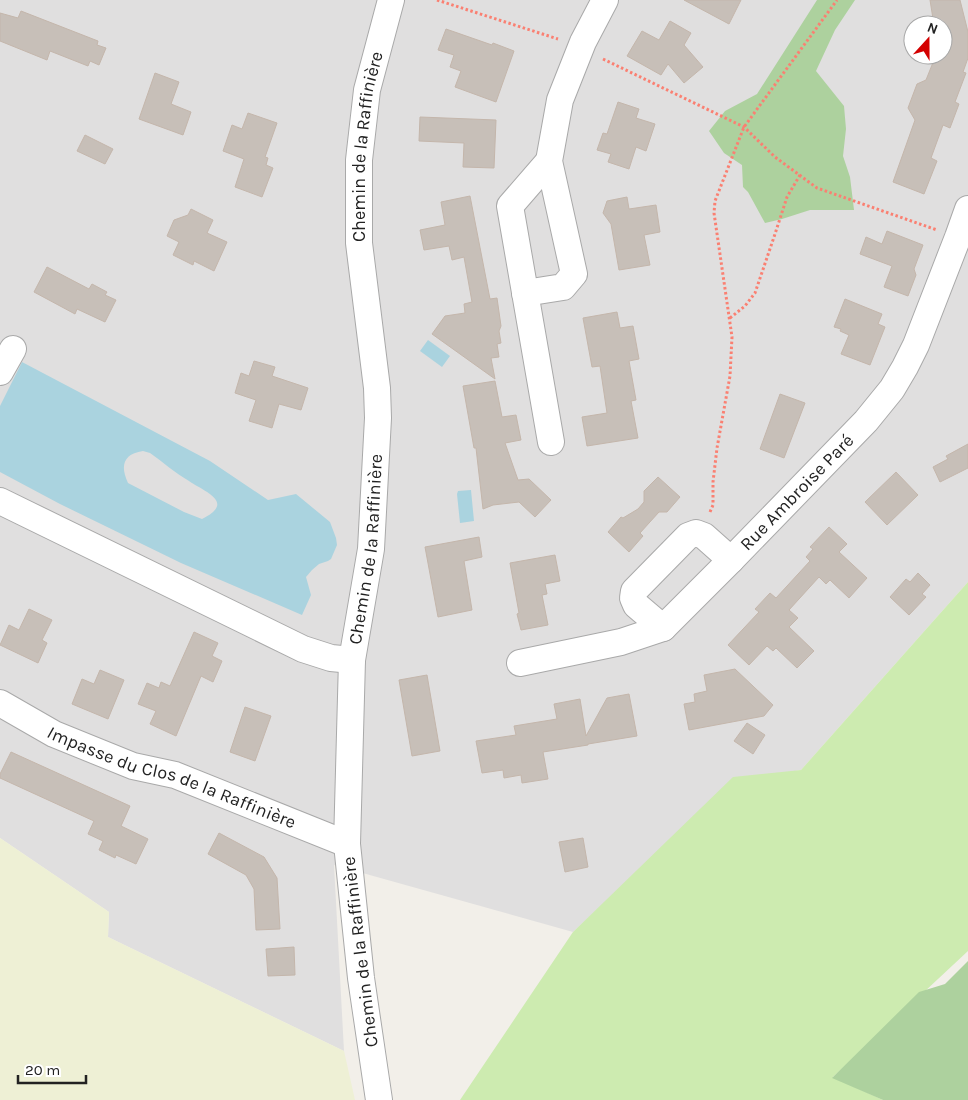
<svg xmlns="http://www.w3.org/2000/svg" width="968" height="1100" viewBox="0 0 968 1100" font-family="Karla,sans-serif">
  <rect width="100%" height="100%" fill="#f2efe9"/>
  <!-- residential -->
  <path fill="#e0dfdf" fill-rule="evenodd" d="M0,0H968V582L801,770L734,781L573,932L334,865L344,1051L108,937L109,912L0,838ZM913,25H943V55H913Z"/>
  <!-- farmland -->
  <path fill="#eef0d5" d="M0,838L109,912L108,937L344,1051L355,1100H0Z"/>
  <!-- grass -->
  <path fill="#cdebb0" d="M968,582V951L833,1077L883,1100H460L573,932L733,777L801,770Z"/>
  <!-- forest -->
  <path fill="#add19e" d="M817,0H855L835,30L816,71L844,106L846,129L843,156L850,177L854,210H810L782,219L765,223L748,192L743,187L742,165L724,153L709,131L725,111L757,94Z
    M968,961V1100H883L832,1078L919,992L945,984Z"/>
  <!-- water -->
  <path fill="#aad3df" fill-rule="evenodd" d="M428,340L450,356L442,367L420,351Z
    M22,362L210,461L268,500L296,494L330,522L336,538L337,545L331,559L328,561L319,564L312,570L306,577L311,595L302,615L181,563L60,504L0,472V406ZM143,451L150,453C163,462 175,473 189,481C205,492 236,502 202,519L184,512L128,483C120,466 123,454 143,451Z
    M471,490L474,521L460,523L457,494L458,491Z"/>
  <!-- building -->
  <path fill="#c7bfb8" stroke="#c4b6ab" d="M684,0H741L729,24Z
    M930,0H960L968,32V58L963,72L966,73L955,102L959,104L950,128L943,125L931,158L937,161L924,194L893,182L915,120L908,108L917,84L926,80L936,55H943V35L947,25H934Z
    M21,11L98,41L97,45L106,48L99,65L90,61L88,66L50,51L47,60L0,41V13L18,18Z
    M670,21L691,33L684,45L703,67L684,83L668,64L661,75L627,56L642,31L659,40Z
    M446,29L492,45L493,43L514,51L496,102L455,87L461,71L450,67L454,55L438,50Z
    M155,73L179,82L171,104L191,112L183,135L139,119Z
    M618,102L639,109L636,118L655,124L646,151L636,147L629,169L608,162L611,154L597,150L603,133L607,134Z
    M248,113L277,123L265,157L268,158L266,165L273,168L262,197L235,187L244,159L223,151L232,125L242,129Z
    M420,117L496,120L494,168L463,167L464,143L419,141Z
    M85,135L113,149L105,164L77,151Z
    M470,196L490,299L497,298L501,326L499,331L501,343L497,344L499,357L491,358L495,379L432,334L445,316L465,313L464,304L472,302L464,257L452,260L449,246L424,250L420,230L445,225L441,202Z
    M627,197L629,209L656,205L660,232L644,235L650,265L619,270L611,224L603,213L607,201Z
    M191,209L213,220L207,233L227,242L214,271L194,261L193,265L173,255L179,242L167,236L174,220L188,215Z
    M887,231L923,245L914,269L916,275L908,296L884,287L892,266L860,254L866,237L882,244Z
    M47,267L89,289L92,284L107,292L105,295L116,300L105,322L77,309L75,314L34,292Z
    M845,299L882,314L878,324L885,327L870,365L841,354L849,335L840,331L841,329L834,327Z
    M617,312L620,328L633,326L639,359L629,361L636,400L631,401L638,438L587,446L582,417L607,413L600,366L592,367L583,318Z
    M254,361L275,367L272,376L308,388L301,410L279,404L272,428L249,421L256,400L235,393L241,373L249,376Z
    M495,381L502,417L516,415L521,440L505,443L518,480L529,479L551,500L535,517L519,502L493,505L483,509L476,448H474L463,386Z
    M780,394L805,403L784,458L760,449Z
    M968,444V468L940,482L933,467L948,459L946,456Z
    M896,472L918,495L887,525L865,502Z
    M658,477L680,497L667,512H659L640,533L643,536L629,552L608,532L621,517L623,518L638,509L644,502V491Z
    M829,527L847,544L839,552L867,578L849,598L830,580L826,584L819,577L789,610L798,618L789,627L814,651L797,668L776,648L773,651L767,646L749,665L728,645L759,612L755,609L770,593L776,598L810,561L806,557L813,549L810,547Z
    M479,537L482,557L464,561L472,610L438,617L425,547Z
    M555,555L560,581L545,584L547,594L542,595L548,625L521,630L517,614L519,613L510,563Z
    M918,573L930,585L922,594L926,597L909,615L890,597L906,579L910,582Z
    M29,609L52,620L42,640L47,643L38,663L0,645L9,625L19,630Z
    M194,632L218,643L212,656L222,661L213,682L201,676L176,736L150,724L156,711L138,704L147,683L159,688L161,682L170,686Z
    M735,669L773,705L764,716L689,730L684,704L695,702L694,694L707,691L704,675Z
    M100,670L124,680L108,719L72,704L82,679L94,684Z
    M427,675L440,751L412,756L399,680Z
    M629,694L637,736L588,744V745L543,752L548,779L522,783L521,775L504,778L503,770L482,773L476,741L516,735L514,726L557,719L554,704L580,699L586,736L607,698Z
    M245,707L271,716L255,761L230,752Z
    M747,723L765,735L753,754L734,741Z
    M11,752L130,806L121,826L148,839L136,864L116,855L115,858L99,850L103,841L88,834L94,821L0,778V774Z
    M219,833L264,857L277,878L280,929L256,930L254,889L246,875L208,854Z
    M583,838L588,867L565,872L559,842Z
    M294,947L295,975L268,976L266,949Z"/>
  <g fill="none" stroke-linecap="round" stroke-linejoin="round">
    <!-- minor casing -->
    <g stroke="#a9a9a9" stroke-width="28">
      <g id="minor">
        <path d="M549,161L510,206L551,442"/>
        <path d="M525,293L563,287L574,274L549,161L560,100L583,42L605,0"/>
        <path d="M0,372L13,349"/>
        <path d="M0,501L303,649L331,658L352,660"/>
        <path d="M663,628L636,605L633,598L634,591L688,536L696,533L704,536L731,560"/>
        <path id="s1" d="M520,663L621,642L663,628L731,560L866,421L892,389L905,367L916,345L958,237L968,209"/>
        <path id="s2" d="M0,703L54,734L133,766L175,775L347,844"/>
        <path id="s3" d="M379,1100L361,978L347,844L352,660L371,549L378,418L377,388L359,243V160L367,90L391,0"/>
      </g>
    </g>
    <!-- path -->
    <path stroke="#fa8072" stroke-width="3" stroke-dasharray="2.5 2.5" stroke-linecap="butt" d="M437,0L558,39
      M603,59L744,127L775,157L817,188L937,230
      M730,318L745,306L755,293L774,237L787,197L800,175
      M710,512L713,505V482L717,448L730,376L732,337L714,213L715,201L744,127L837,0"/>
    <!-- minor -->
    <use href="#minor" stroke="#fff" stroke-width="26"/>
  </g>
  <g text-anchor="middle" stroke-width="4" stroke-linejoin="round" paint-order="stroke">
    <!-- street labels -->
    <g font-size="18" fill="#222" stroke="#fff">
      <text dy="6" stroke="none"><textPath href="#s3" startOffset="959">Chemin de la Raffinière</textPath></text>
      <text dy="6" stroke="none"><textPath href="#s1" startOffset="338">Rue Ambroise Paré</textPath></text>
      <text dy="6" stroke="none"><textPath href="#s3" startOffset="554">Chemin de la Raffinière</textPath></text>
      <text dy="6" stroke="none"><textPath href="#s2" startOffset="188">Impasse du Clos de la Raffinière</textPath></text>
      <text transform="translate(360 952) rotate(-97)" y="6">Chemin de la Raffinière</text>
    </g>
  </g>
  <!-- north arrow -->
  <g transform="translate(928 40) rotate(21)"><circle r="24" fill="#ffffff" stroke="#a7a7a7"/>
  <path d="M0-4L9 19L0 12L-9 19Z" fill="#d40000"/>
  <text y="-8" font-size="14" font-weight="bold" text-anchor="middle" fill="#222222">N</text>
  </g>
  <!-- scale -->
  <path d="M18 1075v8h68v-8" fill="none" stroke="#222222" stroke-width="2.5"/>
  <text x="25" y="1075" font-size="15" fill="#222222" stroke="#ffffff" stroke-width="4" paint-order="stroke">20 m</text>
</svg>
